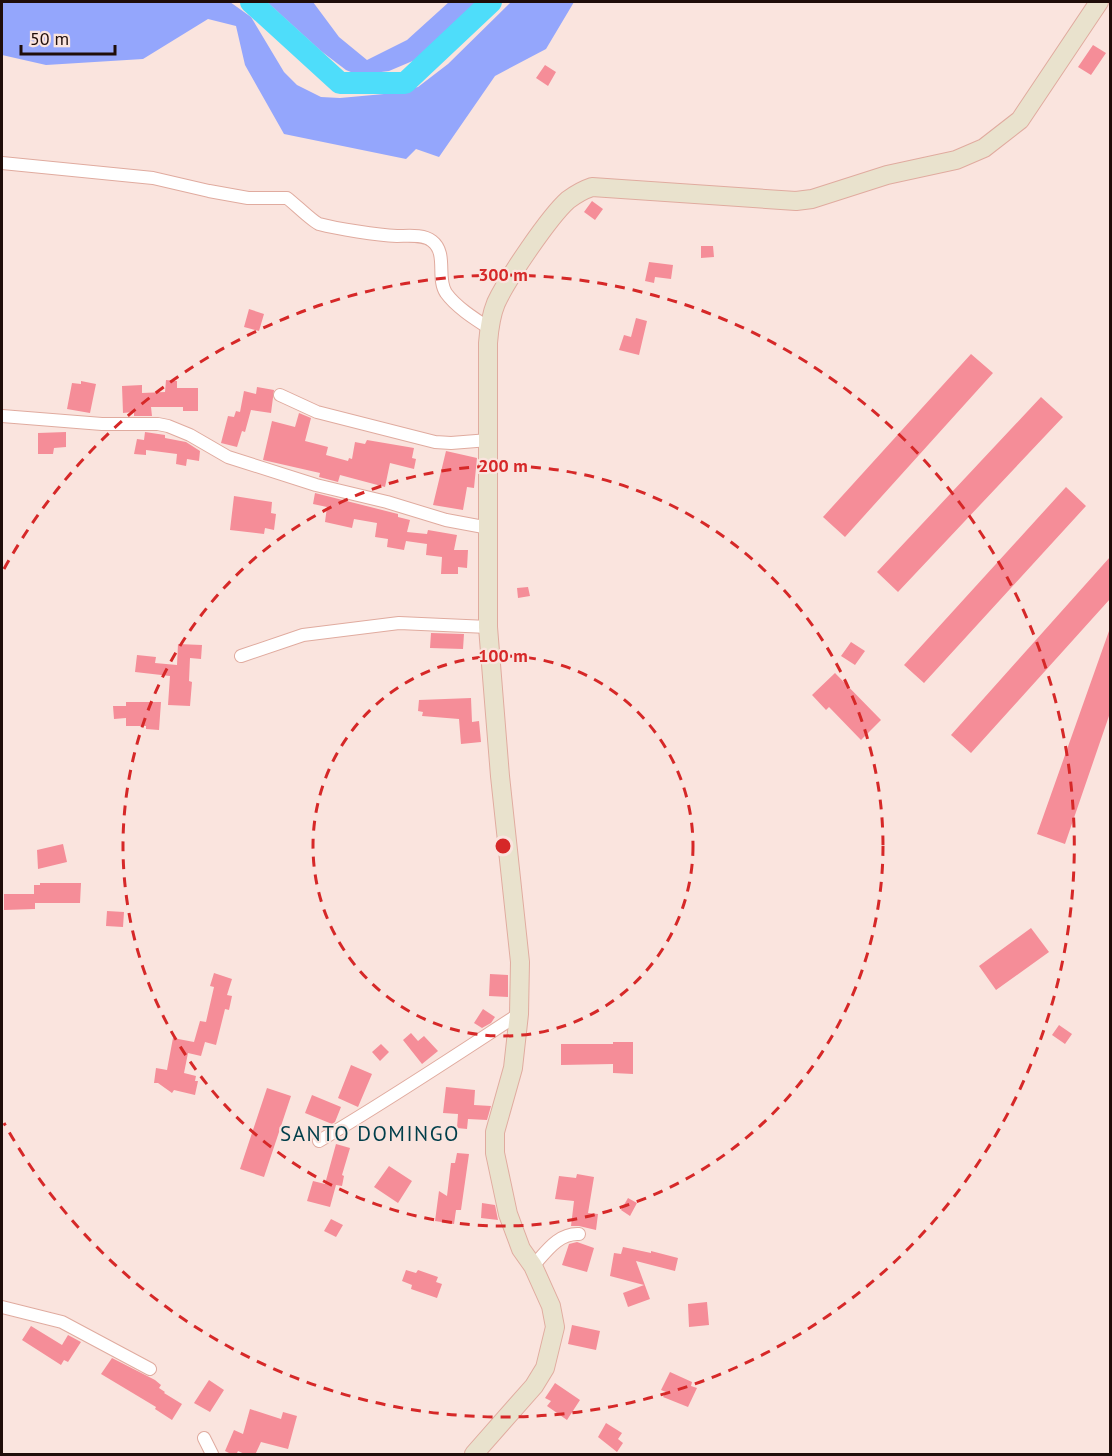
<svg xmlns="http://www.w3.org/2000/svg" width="1112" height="1456" viewBox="0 0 1112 1456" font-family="'PT Sans',sans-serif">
  <rect width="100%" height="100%" fill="#fae4de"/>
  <!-- forest -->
  <path fill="#94a6fc" d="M2,2H230L251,17L284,72L297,85L321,97L340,98L384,94L418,87L448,64L511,2H574L546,49L495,76L439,157L416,149L406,159L284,134L245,65L236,26L208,19L143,59L46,65L2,55Z
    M267,2H313L339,37L367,60L407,40L449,2H478L415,60L389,71L358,75L346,70L321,51Z"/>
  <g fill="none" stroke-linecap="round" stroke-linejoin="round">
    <!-- river -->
    <path stroke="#4eddfa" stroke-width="22" d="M251,2L340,83H405L491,2"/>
  </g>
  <!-- building -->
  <path fill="#f58d98" d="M1093,45L1106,53L1091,75L1078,67Z
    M545,65L556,72L548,86L536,78Z
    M592,201L603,209L595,220L584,212Z
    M701,246H713L714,257L701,258Z
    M649,262L673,265L671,279L655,277L654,283L645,281Z
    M249,309L264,314L259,331L244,327Z
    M636,318L647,321L639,355L619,350L624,335L631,337Z
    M971,354L993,373L845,537L823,517Z
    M166,380L177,381V388H198V411H183V407H151L152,416H134V412L123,413L122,386L142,385V393L165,392Z
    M81,381L96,384L90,413L67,409L72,383L81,384Z
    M257,387L274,390L271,413L251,410L245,432L242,431L237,447L221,443L228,416L234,417L236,411L240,412L244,391L256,394Z
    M1041,397L1063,417L898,592L877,572Z
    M299,413L311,418L305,441L328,447L326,455L348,461L349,458L352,459L355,442L365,444L367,440L414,448L412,458L416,459L414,469L390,463L385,487L340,475L338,482L319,477L320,473L263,460L272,421L295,427Z
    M66,432V447L54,448L53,454H38V433Z
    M145,432L165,435V438L186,442L200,451L199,461L187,459L186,466L176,464L177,454L146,450V455L134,454L137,439L144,440Z
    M446,451L477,458L474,488L467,487L463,510L433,505Z
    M1066,487L1086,506L924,683L904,665Z
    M315,493L398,514V517L410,520L407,532L427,534L428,530L457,535L454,550H468L467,568L458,567V574H441L442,557L426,555L427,544L406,541L404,550L387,547L388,539L375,537L377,523L354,519L352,528L325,522L327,507L313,504Z
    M234,496L272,502L271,513L276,514L274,530L265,528L264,534L230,530Z
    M1110,557V599L971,753L951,735Z
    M528,587L530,596L518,598L517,588Z
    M1109,631L1110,713L1065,844L1037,834Z
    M431,633L464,634L463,649L430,648Z
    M851,642L865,651L855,665L841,656Z
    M178,644L202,645L201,659L190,658L189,681L192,682L190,706L168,705L170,676L135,672L137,655L156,657L155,663L177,665Z
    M835,673L881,720L861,740L829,707L826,710L812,695Z
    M471,698L472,722L479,721L481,742L461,744L459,719L422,716L423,712L418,711L419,700Z
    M126,702H161L159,730L146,729V726H126V718L114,719L113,706H126Z
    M63,844L67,862L38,869L37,850Z
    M40,883H81L80,903H35V909L4,910V894H34V885H40Z
    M107,911L124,912L123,927L106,926Z
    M1031,928L1049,952L996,990L979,966Z
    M214,973L232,979L227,995L232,996L229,1010L225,1009L216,1045L205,1042L201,1056L188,1053L184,1073L196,1076L195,1081H198L195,1095L174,1090L172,1093L158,1083H154L156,1068L167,1070L173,1038L194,1042L200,1021L206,1022L214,987L210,986Z
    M490,974L508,975V997L489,996Z
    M483,1009L495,1017L491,1023L482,1028L474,1023Z
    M1059,1025L1072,1034L1065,1044L1052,1035Z
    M411,1033L418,1041L424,1036L438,1051L422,1064L403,1040Z
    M613,1042H633V1074L613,1073V1064L561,1065V1044H613Z
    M381,1044L389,1052L380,1061L372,1052Z
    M351,1065L372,1074L358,1107L338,1098Z
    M446,1087L475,1090L474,1105L491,1106L487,1120L468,1119L467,1129L457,1128L458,1114L443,1113Z
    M267,1088L291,1096L264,1177L240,1169Z
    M312,1095L341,1107L335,1122L332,1124L305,1113Z
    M336,1144L350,1148L342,1175L344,1176L342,1186L336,1185L330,1207L307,1201L313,1181L325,1184Z
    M457,1153L469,1154L461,1210H456L454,1224L435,1221L439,1191L447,1196L451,1163H455Z
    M389,1166L412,1181L398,1203L374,1187Z
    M577,1174L594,1177L588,1213L598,1214L596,1230L579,1226H571L574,1201L555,1199L559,1176L576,1178Z
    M628,1198L637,1203L630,1216L621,1210Z
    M482,1203L495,1205L498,1220L481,1218Z
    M331,1219L343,1225L336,1237L324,1231Z
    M577,1242L594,1248L587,1272L562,1265L569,1244Z
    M623,1247L651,1253V1251L678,1258L675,1271L636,1261L650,1299L628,1307L623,1293L644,1285L610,1276L614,1253L621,1254Z
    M406,1270L416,1273L418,1270L438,1277L436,1282L442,1284L437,1298L411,1289L412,1285L402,1281Z
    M707,1302L709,1325L689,1327L688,1304Z
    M572,1325L600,1331L596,1350L568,1344Z
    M31,1326L62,1345L68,1335L81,1342L68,1362L64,1360L61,1365L22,1340Z
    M112,1358L155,1380L161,1385L159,1388L165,1392L164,1393L182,1404L172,1420L155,1409L156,1407L101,1374Z
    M670,1372L692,1382L691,1386L697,1388L688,1407L663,1397L666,1392L661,1390Z
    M209,1380L224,1390L210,1412L194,1403Z
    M555,1383L580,1400L567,1420L547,1406L551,1401L545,1398Z
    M250,1409L281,1419L283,1412L297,1416L288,1449L261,1442L255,1455H247L238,1451L236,1455H233L225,1451L234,1430L243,1434Z
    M606,1423L622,1433L618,1439L623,1443L617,1452L598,1437Z"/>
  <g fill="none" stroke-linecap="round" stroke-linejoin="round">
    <!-- street casing -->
    <g stroke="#e0ab9f" stroke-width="14">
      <path id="street" d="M2,163L153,178L209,191L248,198H287C295,204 313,222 319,224C338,229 377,235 397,236C408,236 423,234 432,241C448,253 436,278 446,293C456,307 475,319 489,328
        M280,395L317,412L435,442L451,443L489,440
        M2,416L102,424H158L168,426L190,435L228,457L316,485L387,502L446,520L489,528
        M241,656L303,635L399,623L488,627
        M319,1141C387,1101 453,1057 519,1014
        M533,1266C546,1252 558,1233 579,1234
        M2,1307L62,1322L150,1369
        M204,1438L212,1454"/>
    </g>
    <!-- secondary casing -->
    <g stroke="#e0ab9f" stroke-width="20">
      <path id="secondary" d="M474,1454L534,1386L545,1368L555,1327L551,1306L533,1266L521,1249L508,1214L495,1153V1132L513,1068L519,1014L520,962L500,776L488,627V343C489,330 491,315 496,303C507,279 549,217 568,200C576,194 583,190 592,187L796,201L812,199L887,175L956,160L984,148L1020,120L1099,2"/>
    </g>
    <!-- street -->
    <use href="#street" stroke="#fff" stroke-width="12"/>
    <!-- secondary -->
    <use href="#secondary" stroke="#e9e2cd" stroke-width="18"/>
  </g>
  <!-- distance rings -->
  <g fill="none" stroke="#d62828" stroke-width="3" stroke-dasharray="10 8">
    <circle cx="503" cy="846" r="190"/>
    <circle cx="503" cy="846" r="380"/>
    <path d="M4 569A571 571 0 1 1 4 1123"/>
  </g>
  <g text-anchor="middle" stroke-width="4.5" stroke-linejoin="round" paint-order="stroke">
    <!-- quarter labels -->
    <g font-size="21" letter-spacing="1.5" fill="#003e4a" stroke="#fae4de">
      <text x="370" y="1141">SANTO DOMINGO</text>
    </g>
  </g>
  <circle cx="503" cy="846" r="9" fill="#d62828" stroke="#fae4de" stroke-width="3"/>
  <g font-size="18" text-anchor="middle" font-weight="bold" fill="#d62828" stroke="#fae4de" stroke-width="4.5" stroke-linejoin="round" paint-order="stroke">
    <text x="503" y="281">300 m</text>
    <text x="503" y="472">200 m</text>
    <text x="503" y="662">100 m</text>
  </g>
  <!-- border -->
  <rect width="1112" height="1456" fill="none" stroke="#1f0d09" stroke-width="6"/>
  <!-- scale -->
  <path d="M21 45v9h94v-9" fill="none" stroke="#1f0d09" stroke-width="3"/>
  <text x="30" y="45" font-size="18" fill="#1f0d09" stroke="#fae4de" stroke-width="4.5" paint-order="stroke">50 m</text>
</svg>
